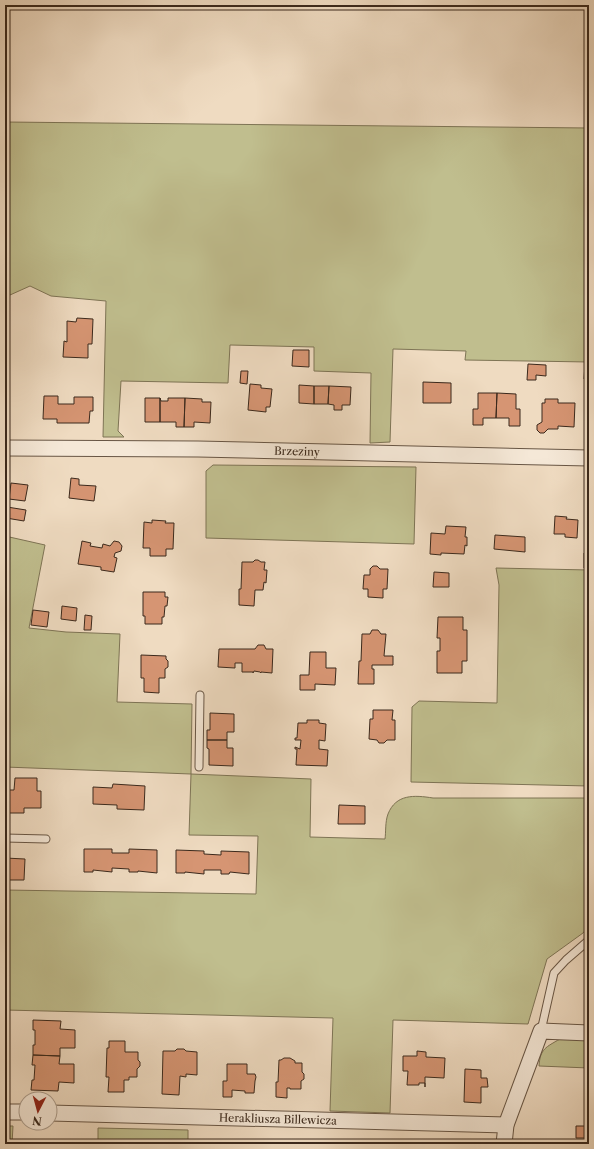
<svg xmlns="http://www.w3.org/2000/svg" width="594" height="1149" viewBox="0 0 594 1149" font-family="'Libre Caslon Text',serif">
  <rect width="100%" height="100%" fill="#efdbc1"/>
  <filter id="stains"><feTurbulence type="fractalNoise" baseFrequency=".005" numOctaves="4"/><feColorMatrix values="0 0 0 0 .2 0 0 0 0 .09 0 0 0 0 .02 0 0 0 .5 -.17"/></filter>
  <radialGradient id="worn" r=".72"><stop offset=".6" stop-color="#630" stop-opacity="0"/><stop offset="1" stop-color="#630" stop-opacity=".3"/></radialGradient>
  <!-- green -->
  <path fill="#c0be8e" stroke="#7e7455" d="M5,122L589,128V362L465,360L466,351L393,349L390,442L370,443L371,373L314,371V347L230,345L228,383L121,381L118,431L124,437H103L106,301L51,296L30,286L10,295H5Z
    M213,465L416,467L414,544L206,538V471Z
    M5,536L45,545L29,628L66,632L120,634L117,702L192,704L191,774L311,779L310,837L385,839C386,832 385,822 388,814C396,794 414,795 433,798H589V926L583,933L547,959L528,1024L393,1020L390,1113L330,1111L333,1018L5,1010V890L256,894L258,836L189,835L191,774L5,767Z
    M496,568L589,570V786L411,782L412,707L419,701L497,703L499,585Z
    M560,1039H589V1068L539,1066C540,1049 546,1047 560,1039Z
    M5,1126H13L12,1144H5Z
    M98,1128L188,1130V1144H98Z"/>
  <!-- building -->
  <path fill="#d69573" stroke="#3b291c" d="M77,318L93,319L92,344H88V358L63,357L64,341L67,342V321L76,322Z
    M293,350H309V367L292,366Z
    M528,364L546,365V376L536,375V380H527Z
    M585,364H589V379H584Z
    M241,371H248L247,384L240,383Z
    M423,382L451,383V403H423Z
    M250,384L261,385V388L272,389L270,407H266V412L248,410Z
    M299,385L314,386V404L299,403Z
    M314,386H329L328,404H314Z
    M329,386L351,387L350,405H342V410H334V405L328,404Z
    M478,393H497L496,418H483V425H473V409H478Z
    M497,393L516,394V409H520V426H509V418H496Z
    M44,396H58V404H74V397H93V411H90L89,423H57V419H43Z
    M145,398H160V422H145Z
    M160,398L161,401H168V398H185L184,427H176V422H160Z
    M185,398L202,399V402H211L210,423L194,422V427H184Z
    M545,399H558V403H575L574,427L558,426V429H548L544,433H540L537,430V425L542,422V403H545Z
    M71,478L79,479V485L96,486L94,501L69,498Z
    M5,483H9L7,499H5Z
    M11,483L28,485L25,501L9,499Z
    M7,507L26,510L24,521L6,518Z
    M555,516L567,517L566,519L578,520L577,538L565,537V534H554Z
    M152,520L166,521L165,523H174L173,549H166V556H150V548H143L144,522L152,523Z
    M446,526L466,527L465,537H467V546L465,545L464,554L441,553V555L430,554L431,533L445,534Z
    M495,535L525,537V552L494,549Z
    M82,541L91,543L90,546L102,548L103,544L110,546L114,541L119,542L122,546L121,551L115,553L114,557L117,558L114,572L101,570V567L78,564Z
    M584,553H589V568H584Z
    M255,560H258L261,562H265L264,570H267L266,583L264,582L263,590H255L254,606L239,605V589H241L242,562H253Z
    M373,566H377L380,569H388L387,589H383V598L368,597V589H363L364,575H370V569Z
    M434,572L449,573V587H433Z
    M143,592H165V597H168L167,606H165L164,617H162V624H145V616H143Z
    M62,606L77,608L76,621L61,619Z
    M33,610L49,612L47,627L31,625Z
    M85,615L92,616L91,630H84Z
    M438,617H463V630H467V661H462V673H437V651H440V638H437Z
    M372,630H378L381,634H386L384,656H393V665H372V669H374V684H358L359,661H361L362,634H370Z
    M258,645H264L266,649H273L272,673L261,672V673L260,672L254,671L253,673V672H242V663H235V668L218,667L219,649H255Z
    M310,652H326V668H336L335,685L315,684V690H300V675H309Z
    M141,655L166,656V659L168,661V667L165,669V678H159V693L144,692V678H141Z
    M373,710H393L392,720H395V740H387L384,743H379L377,740L369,739L370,719H373Z
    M210,713L234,714V732H227V740H207V730H210Z
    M307,720H319V723L326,724L325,741L319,740V749L328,750L327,766L296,765L297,749H295V747L300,749L301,740H295V738H297L298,723H307Z
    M207,740H227V748H233V766L209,765V749L207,748Z
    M15,778H37V791H41V808H24V813H8V790H14Z
    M113,784L145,786L144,810L117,809V805L93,804V787L112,788Z
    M339,805L365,806V824H338Z
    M84,849H112V853H129V849L157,850V873L138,871V872H129V869L112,868V872L93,870V872H84Z
    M176,850L204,851V854L221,855V851L249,852V874L230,872L229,874H221V870H204V874L185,872V873H176Z
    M5,858L25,859L24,880H5Z
    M33,1020L61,1021L60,1029L75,1030V1048H60V1056L33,1055V1045H35V1030H33Z
    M109,1041H125V1052H138V1060L140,1062V1066L137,1069V1077H129V1080H124V1092H108L109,1077H106L107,1048H109Z
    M177,1049H184L186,1051L197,1052V1075L186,1074V1077L180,1076L179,1095L162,1094L163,1051H175Z
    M417,1051L426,1052V1057L445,1058L444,1078L425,1077V1087V1083H419V1085H407L408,1071H403V1056H417Z
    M33,1055L60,1056L59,1064H74V1083L59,1082L58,1091L31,1090L32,1080H34L35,1065H32Z
    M284,1058H290L295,1061V1063H302V1072L304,1074V1079L301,1081V1089H290V1088H287V1098L276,1097V1082H278L279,1060H281Z
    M227,1064H247V1074H255L256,1077L255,1081L254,1093H245V1091L232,1090V1097H223V1081H227Z
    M465,1069L481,1070V1078H487L488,1087H481V1103L464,1102Z
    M576,1126H589V1138H576Z"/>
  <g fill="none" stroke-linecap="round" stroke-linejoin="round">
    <!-- lane casing -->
    <g stroke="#685645" stroke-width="9">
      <path id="lane" d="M199,767L200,695
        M5,838L46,839
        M541,1031L554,973L566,960L589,940"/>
    </g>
    <!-- street casing -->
    <g stroke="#685645" stroke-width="17">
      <g id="street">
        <path id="s1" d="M5,448L198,449L589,458"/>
        <path d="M5,1112H26"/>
        <path id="s2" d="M50,1113L506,1125"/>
        <path d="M504,1144L506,1125L541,1031L589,1033"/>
      </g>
    </g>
    <!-- lane -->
    <use href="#lane" stroke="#f5e8d7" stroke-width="7"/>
    <!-- street -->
    <use href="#street" stroke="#f5e8d7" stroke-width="15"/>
  </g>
  <g text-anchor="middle" stroke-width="3" stroke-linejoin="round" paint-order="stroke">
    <!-- street labels -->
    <g font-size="11" fill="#3b291c" stroke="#f5e8d7">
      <text dy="4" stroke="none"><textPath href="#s1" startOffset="292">Brzeziny</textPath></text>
      <text dy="4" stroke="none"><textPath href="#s2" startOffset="228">Herakliusza Billewicza</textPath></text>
    </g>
  </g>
  <!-- margin -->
  <rect width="594" height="1149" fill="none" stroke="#efdbc1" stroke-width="20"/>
  <rect x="6" y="6" width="582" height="1137" fill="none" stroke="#3b291c" stroke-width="2"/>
  <rect x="10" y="10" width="574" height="1129" fill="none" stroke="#3b291c"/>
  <!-- north arrow -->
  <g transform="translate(38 1111) rotate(186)"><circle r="19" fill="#f5e8d7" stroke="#ab9c8c"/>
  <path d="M0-3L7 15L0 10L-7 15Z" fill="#8f2418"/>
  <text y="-6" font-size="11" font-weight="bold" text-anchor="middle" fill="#3b291c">N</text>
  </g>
  <rect width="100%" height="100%" filter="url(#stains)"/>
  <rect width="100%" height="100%" fill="url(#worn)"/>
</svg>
